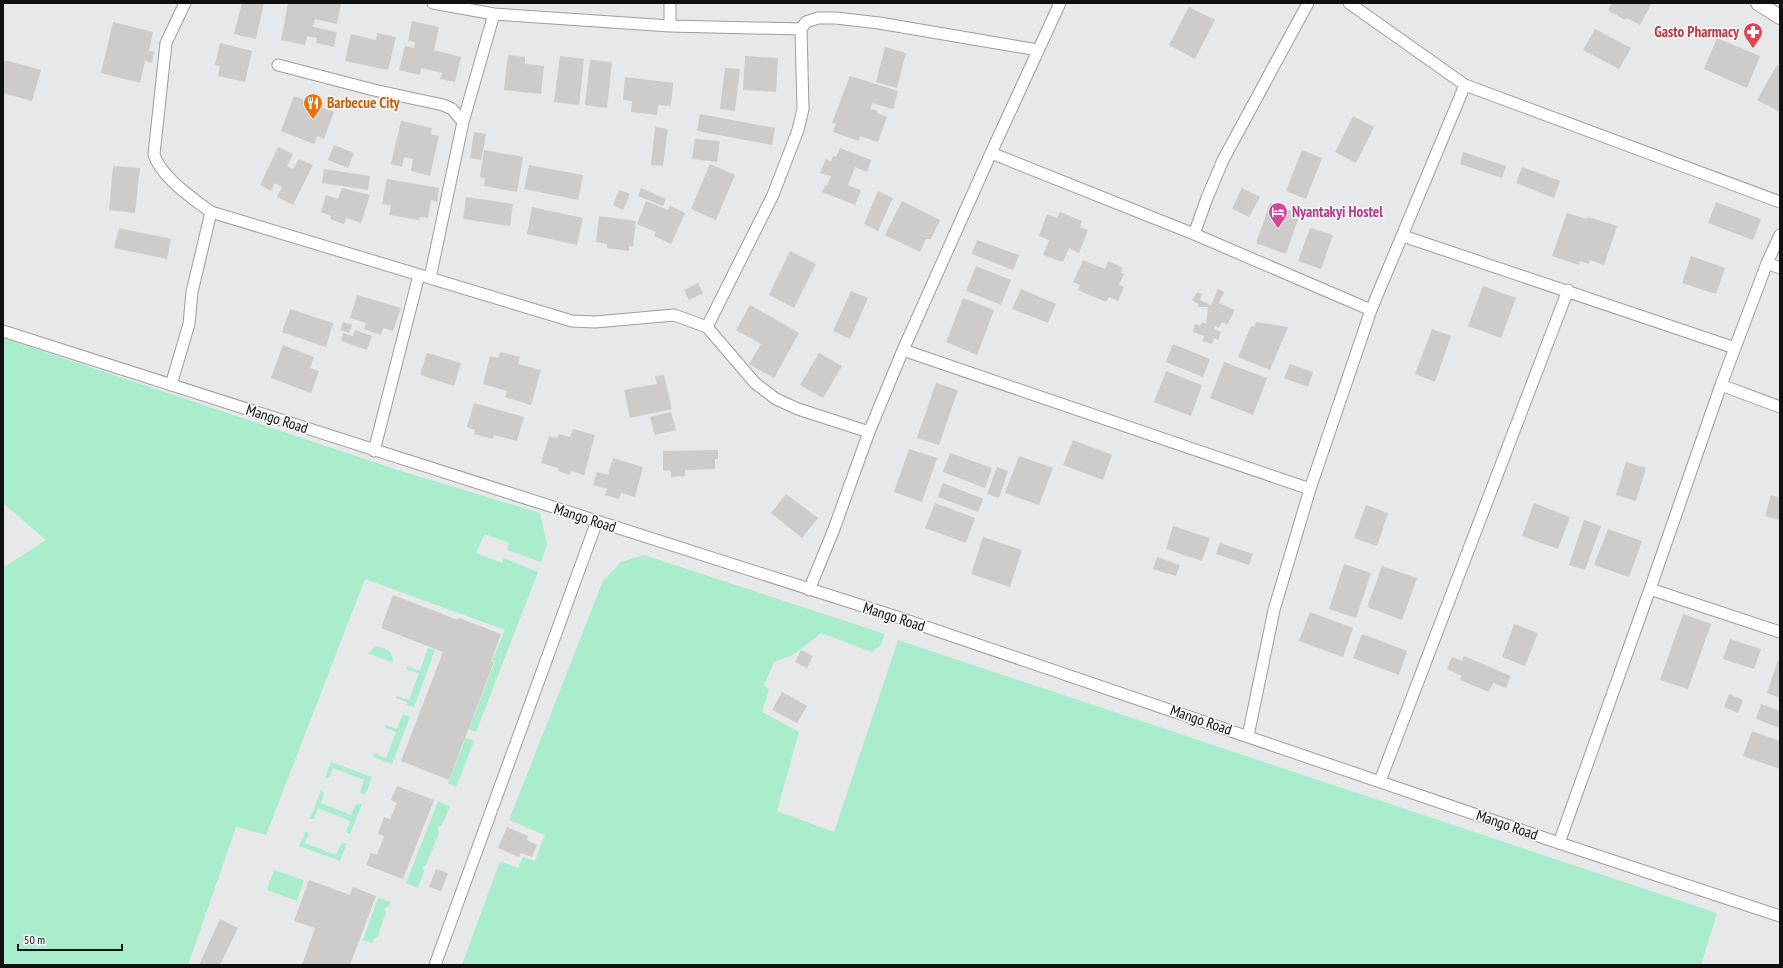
<svg xmlns="http://www.w3.org/2000/svg" width="1783" height="968" viewBox="0 0 1783 968" font-family="'PT Sans Narrow',sans-serif">
  <rect width="100%" height="100%" fill="#e6e8ea"/>
  <!-- green -->
  <path fill="#a9edcd" d="M3,338L401,471L540,513L547,544L541,562L507,550L509,543L485,534L476,553L502,563L504,558L538,572L476,732L469,729L495,661L492,660L505,630L365,579L266,835L236,827L188,965H3V568L46,540L3,503Z
    M644,555L885,634L880,646L872,652L821,633L793,655L774,662L764,686L769,689L762,712L799,732L777,811L834,832L898,640L1717,913L1701,965H462L500,861L518,868L523,857L535,861L545,835L509,820L603,581L621,562Z
    M375,647C386,646 393,652 393,663L368,653Z
    M428,648L435,650L414,707L407,705V702L396,698L397,696L409,700L419,673L406,669L407,666L420,671Z
    M403,714L410,717L392,764L373,757L374,753L386,758L396,732L385,728L386,725L397,729Z
    M466,738L474,741L456,787L448,783Z
    M331,762L372,777L365,795L360,792L364,780L333,768L329,778H325Z
    M321,790L324,793L321,803L351,815L356,804H362L350,834L346,832L350,821L318,808L314,819H310Z
    M438,801L450,806L442,825L437,828L439,833L426,865L423,867L424,872L418,888L406,883Z
    M306,831L309,834L305,843L336,855L341,844L347,843L340,861L299,846Z
    M274,870L304,880L297,901L267,890Z
    M378,898L391,902L389,906L384,909L386,912L377,938H375L372,943L363,940Z"/>
  <!-- building -->
  <path fill="#cdccca" d="M242,3H264L256,39L234,34Z
    M288,3H341L337,24L315,19L313,27L337,32L334,47L316,43L317,38L307,36L305,45L281,40Z
    M1612,3H1652L1640,25L1627,18L1625,20L1608,10Z
    M1189,7L1215,20L1195,59L1169,45Z
    M412,21L439,27L434,50L461,57L455,82L440,79L442,73L421,68L420,75L399,70L405,46L414,48L415,42L408,41Z
    M113,22L153,32L149,51L154,52L152,63L145,61L140,83L101,73Z
    M1595,29L1631,48L1619,69L1583,50Z
    M377,33L396,37L388,70L345,61L351,34L376,40Z
    M1717,38L1760,56L1747,88L1704,69Z
    M220,43L252,51L245,82L218,76L220,66L215,65Z
    M885,47L906,53L897,88L876,82Z
    M508,55L525,57V64L544,66L541,94L504,90Z
    M560,56L584,59L579,105L554,102Z
    M745,56L778,58L776,92L743,90Z
    M5,60L41,70L32,101L3,93V68Z
    M590,60L612,62L607,108L585,105Z
    M1777,65L1780,66V112L1757,100Z
    M725,68L740,69L735,111L720,109Z
    M850,76L898,91L893,109L872,103L870,110L872,109L877,111V113L887,117L878,142L860,136L859,141L833,132L836,124L832,123Z
    M625,77L673,83L671,106L658,105L657,115L631,112L632,101L623,100Z
    M294,96L334,112L324,139L317,136L314,144L281,131Z
    M700,114L775,128L772,145L697,131Z
    M1353,116L1374,127L1356,163L1335,152Z
    M401,121L432,128L431,134L439,136L430,176L411,171L413,159L404,157L402,167L391,164Z
    M655,127L668,129L663,166L651,165Z
    M474,132L486,134L481,160L470,158Z
    M695,139L720,141L717,162L692,159Z
    M334,145L354,153L348,168L328,160Z
    M278,147L293,154L287,166L293,169L299,159L313,165L293,205L277,197L282,187L275,183L271,191L260,185Z
    M840,148L871,160L867,172L855,167L848,185L861,190L855,205L822,192L825,185L827,186L831,176L820,173L826,159L831,162L833,156L836,157Z
    M484,150L523,157L517,192L484,186L485,178L480,177Z
    M1302,150L1322,158L1306,199L1286,191Z
    M1463,152L1506,166L1502,178L1460,164Z
    M710,164L735,175L716,220L691,209Z
    M529,165L583,175L578,200L524,189Z
    M113,166L140,168L135,213L109,210Z
    M1522,167L1560,181L1554,198L1516,183Z
    M324,169L370,176L368,190L322,183Z
    M387,179L439,188L437,202L431,200L428,218L420,217L419,220L389,215L391,205L382,204Z
    M342,188L370,195L361,223L346,218L344,224L330,219L331,216L321,212L326,195L338,199Z
    M641,188L666,199L663,206L638,196Z
    M1242,188L1260,197L1249,217L1232,209Z
    M619,190L630,194L623,210L613,205Z
    M878,191L893,198L878,231L864,224Z
    M466,197L513,204L510,226L463,219Z
    M646,201L668,210L670,206L685,213L671,244L654,236L656,232L637,224Z
    M902,201L940,220L931,239H926L920,252L885,235Z
    M1716,202L1761,219L1753,240L1708,223Z
    M1270,203L1300,214L1286,254L1256,243Z
    M532,207L583,218L577,245L527,234Z
    M1060,212L1082,221L1080,227L1088,230L1079,253L1069,248L1063,262L1043,255L1049,240L1039,236L1047,214L1057,218Z
    M1567,213L1587,219L1588,217L1617,226L1604,265L1590,260L1589,264L1580,261L1579,265L1552,256Z
    M599,216L636,221L633,247L629,246V251L607,248V244L596,242Z
    M119,228L171,239L167,259L114,248Z
    M1310,228L1333,235L1321,269L1298,261Z
    M977,240L1019,255L1013,270L972,254Z
    M790,251L816,264L794,308L769,295Z
    M1691,256L1725,268L1716,294L1682,283Z
    M1083,260L1105,269L1108,261L1123,268L1121,273L1124,274L1119,285L1124,287L1118,301L1109,297L1106,302L1078,290L1080,285L1073,282Z
    M976,266L1011,280L1001,305L966,291Z
    M698,283L703,293L689,300L684,290Z
    M1483,286L1516,298L1501,338L1468,326Z
    M1021,289L1056,304L1048,323L1012,309Z
    M1218,289L1224,292L1219,303L1235,310L1227,325L1222,322L1219,327L1214,326L1215,329L1221,332L1218,340L1214,338L1212,344L1202,341L1204,336L1193,332L1195,324L1200,326L1202,322L1206,324L1208,307H1198V304L1192,300L1197,292L1202,294L1200,300L1211,305Z
    M851,291L868,298L850,339L833,331Z
    M357,295L401,308L393,331L383,328L381,335L364,329L366,323L350,318Z
    M963,298L994,310L977,355L946,342Z
    M750,305L799,333L774,378L749,364L761,344L736,330Z
    M290,309L333,323L326,347L282,332Z
    M343,322L352,325L349,333L340,330Z
    M1256,322L1288,327L1270,370L1238,357L1251,326L1254,327Z
    M1432,329L1451,336L1435,382L1415,374Z
    M355,330L372,336L367,350L341,341L343,333L353,336Z
    M1173,344L1210,359L1203,377L1166,362Z
    M283,345L314,357L310,368L319,371L311,393L271,378Z
    M500,352L520,357L518,364L541,370L531,405L505,397L507,391L483,384L490,356L498,358Z
    M427,353L461,363L454,386L420,375Z
    M819,353L842,366L823,398L800,385Z
    M1224,362L1267,378L1253,415L1210,398Z
    M1290,364L1313,372L1308,387L1284,378Z
    M1166,371L1202,385L1191,416L1154,402Z
    M664,375L672,409L630,418L624,390L657,384L655,376Z
    M936,383L958,390L939,445L917,438Z
    M474,403L524,417L517,441L494,435L493,439L474,434L475,430L467,427Z
    M671,412L676,430L655,435L650,417Z
    M573,429L595,435L584,475L571,471L570,475L558,471V468L541,463L549,436L557,438L559,434L570,437Z
    M1073,440L1112,455L1103,480L1063,465Z
    M909,449L937,458L922,502L894,492Z
    M718,450V459H715V469L685,470V476L671,477V471L663,470V451Z
    M950,453L992,468L985,488L943,472Z
    M1019,456L1053,468L1039,505L1005,493Z
    M613,458L643,467L635,497L621,493L619,499L605,495L607,489L593,485L597,472L608,475Z
    M1626,462L1646,468L1636,501L1616,495Z
    M997,467L1008,471L999,498L987,494Z
    M943,483L983,499L978,512L938,497Z
    M786,494L818,518L802,538L771,513Z
    M1771,495L1780,498V520L1765,516Z
    M935,503L975,518L966,543L925,528Z
    M1534,503L1570,517L1558,549L1522,536Z
    M1366,505L1388,513L1377,546L1354,538Z
    M1584,520L1601,526L1585,570L1569,565Z
    M1173,526L1210,538L1202,561L1166,549Z
    M1608,529L1642,541L1629,577L1594,565Z
    M983,537L1022,550L1010,587L971,574Z
    M1220,543L1253,554L1249,565L1216,554Z
    M1157,557L1180,565L1176,576L1153,569Z
    M1344,564L1371,573L1356,618L1329,609Z
    M1382,566L1417,578L1402,620L1367,607Z
    M393,595L458,620L459,618L501,634L491,661L494,662L449,780L401,761L443,652L381,628Z
    M1310,612L1353,628L1343,657L1299,641Z
    M1683,614L1711,624L1688,689L1660,680Z
    M1514,624L1538,633L1525,666L1502,657Z
    M1362,634L1407,651L1399,675L1353,658Z
    M1730,639L1761,649L1754,669L1723,659Z
    M801,650L813,656L807,668L795,662Z
    M1464,656L1511,676L1506,688L1493,683L1489,692L1460,680L1462,676L1447,669L1452,657L1462,661Z
    M1778,660L1780,661V698L1767,693Z
    M782,692L807,706L797,723L772,710Z
    M1729,694L1743,700L1738,713L1724,707Z
    M1761,704L1780,711V728L1756,719Z
    M1752,731L1780,741V769L1743,756Z
    M397,786L434,800L403,879L366,865L371,853L377,855L384,836L378,834L384,817L390,819L397,803L391,800Z
    M507,827L528,836L527,840L537,845L532,857L521,853L519,857L498,848Z
    M436,869L448,873L441,891L429,887Z
    M309,880L350,895L353,887L376,896L350,965H302L315,928L294,921Z
    M220,919L238,928L220,965H199Z"/>
  <g fill="none" stroke-linecap="round" stroke-linejoin="round">
    <!-- minor casing -->
    <g stroke="#9b9d9e" stroke-width="13">
      <path id="minor" d="M185,3L166,43L154,154C160,176 193,199 211,212L572,321L595,322L674,315L707,327L755,383L776,399L798,409L869,432
        M433,3L494,14L670,26L801,29
        M670,3V26
        M1349,3L1465,85L1780,202
        M278,65L374,90L443,105L452,109L463,122
        M991,153L1194,234L1371,310
        M1194,234L1207,198L1223,160L1308,3
        M1403,236L1735,348
        M1767,263L1780,268
        M430,278L463,122L494,14
        M707,327L773,195L798,130L803,109L801,29L806,22L818,18H836L879,23L1038,50
        M3,331L897,617L1559,843L1780,916
        M903,350L1310,489
        M171,385L189,324L192,292L211,212
        M1721,385L1780,407
        M374,451L419,275
        M1650,589L1780,632
        M809,590L834,529L869,432L903,350L991,153L1060,3
        M1248,736L1274,610L1310,489L1371,310L1465,85
        M1380,781L1568,290
        M1559,843L1650,589L1721,385L1767,263L1780,235
        M435,965L597,521"/>
    </g>
    <!-- tertiary casing -->
    <g stroke="#9b9d9e" stroke-width="16">
      <path id="tertiary" d="M1758,3L1780,17"/>
    </g>
    <!-- minor -->
    <use href="#minor" stroke="#fff" stroke-width="11"/>
    <!-- tertiary -->
    <use href="#tertiary" stroke="#fff" stroke-width="14"/>
  </g>
  <!-- icons -->
  <defs>
    <g id="pharmacy-pin" transform="scale(1)"><path d="M0 17L-7.5 6A9.5 9.5 0 1 1 7.5 6Z" fill="#e0444e" stroke="#f4f6f8"/><path d="M-2-6h4v4h4v4h-4v4h-4v-4h-4v-4h4Z" fill="#fff"/></g>
    <g id="restaurant-pin" transform="scale(1)"><path d="M0 17L-7.5 6A9.5 9.5 0 1 1 7.5 6Z" fill="#e8710a" stroke="#f4f6f8"/><path d="M-5-6h1v4h1v-4h1v4h1v-4h1v5L-1.5 .5V6h-2V.5L-5-1ZM5-6V6H3V1.5H1.5Q1.5-4 5-6Z" fill="#fff"/></g>
    <g id="hotel-pin" transform="scale(1)"><path d="M0 17L-7.5 6A9.5 9.5 0 1 1 7.5 6Z" fill="#d1479c" stroke="#f4f6f8"/><path d="M-6-4.5h1.5V1H6V5H4.5V3h-9V5H-6ZM-4 0a1.8 1.8 0 1 1 3.6 0ZM.5 0V-2.5h3Q6-2.5 6 0Z" fill="#fff"/></g>
  </defs>
  <g fill-rule="evenodd">
    <use href="#pharmacy-pin" x="1753" y="32"/>
    <use href="#restaurant-pin" x="313" y="103"/>
    <use href="#hotel-pin" x="1278" y="212"/>
  </g>
  <g text-anchor="middle" stroke-width="3.5" stroke-linejoin="round" paint-order="stroke">
    <!-- health labels -->
    <g font-size="15" font-weight="bold" fill="#be3a42" stroke="#f4f6f8" text-anchor="end">
      <text x="1739" y="37">Gasto Pharmacy</text>
    </g>
    <!-- food labels -->
    <g font-size="15" font-weight="bold" fill="#c56008" stroke="#f4f6f8" text-anchor="start">
      <text x="327" y="108">Barbecue City</text>
    </g>
    <!-- hotel labels -->
    <g font-size="15" font-weight="bold" fill="#b23c85" stroke="#f4f6f8" text-anchor="start">
      <text x="1292" y="217">Nyantakyi Hostel</text>
    </g>
    <!-- street labels -->
    <g font-size="15" fill="#0f1010" stroke="#f4f6f8">
      <text transform="translate(277 419) rotate(18)" y="5">Mango Road</text>
      <text transform="translate(585 518) rotate(18)" y="5">Mango Road</text>
      <text transform="translate(894 617) rotate(18)" y="5">Mango Road</text>
      <text transform="translate(1201 720) rotate(19)" y="5">Mango Road</text>
      <text transform="translate(1507 825) rotate(19)" y="5">Mango Road</text>
    </g>
  </g>
  <!-- border -->
  <rect width="1783" height="968" fill="none" stroke="#0f1010" stroke-width="8"/>
  <!-- scale -->
  <path d="M18 944v6h104v-6" fill="none" stroke="#0f1010" stroke-width="2"/>
  <text x="24" y="944" font-size="12" fill="#0f1010" stroke="#f4f6f8" stroke-width="3" paint-order="stroke">50 m</text>
</svg>
